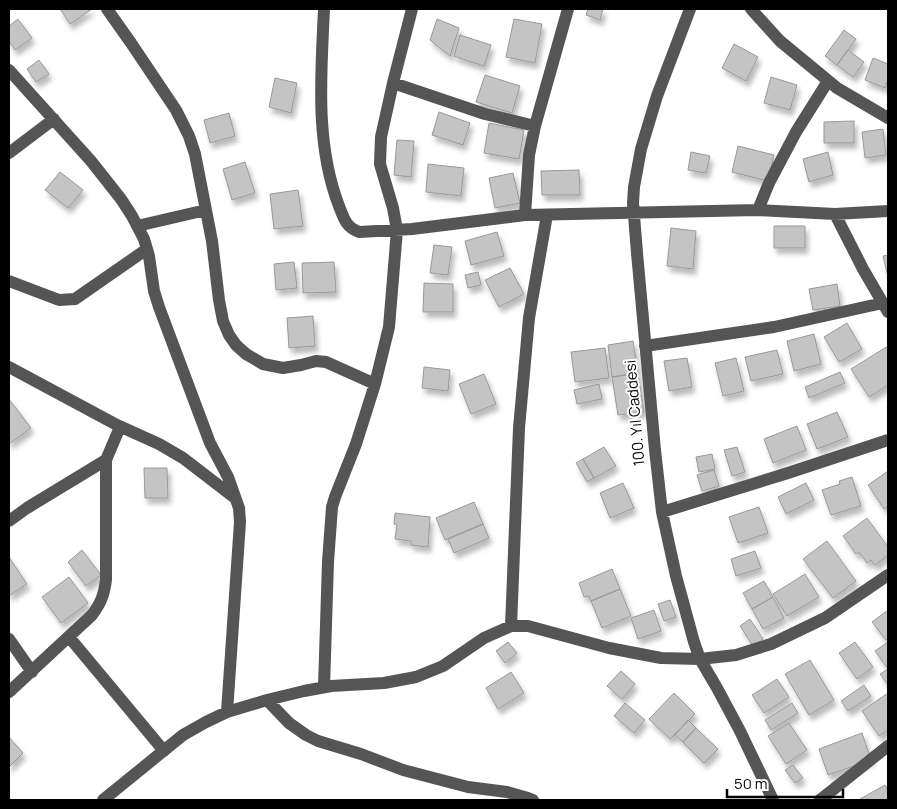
<svg xmlns="http://www.w3.org/2000/svg" width="897" height="809" viewBox="0 0 897 809" font-family="Manrope,sans-serif">
  <defs>
    <filter id="shadow"><feDropShadow dx="3" dy="5.5" stdDeviation="2.5" flood-color="#0004"/></filter>
  </defs>
  <rect width="100%" height="100%" fill="#fff"/>
  <!-- building -->
  <path fill="#c4c4c4" stroke="#999" filter="url(#shadow)" d="M60,9H92L70,24Z
    M588,9H603L600,20L586,15Z
    M18,19L32,38L15,50L9,41V26Z
    M437,19L459,28L450,56L430,40Z
    M514,19L542,24L535,63L506,57Z
    M844,30L856,39L837,65L825,56Z
    M460,35L491,45L484,66L454,56Z
    M734,44L758,57L746,81L722,68Z
    M848,50L864,62L853,77L837,65Z
    M873,58L888,64V79L885,88L865,80Z
    M39,60L49,74L36,82L27,69Z
    M485,75L520,86L512,113L476,102Z
    M771,77L797,85L790,110L764,103Z
    M275,78L297,83L291,113L269,107Z
    M439,112L470,123L463,145L432,135Z
    M229,113L235,136L210,143L204,120Z
    M854,121V143H824V122Z
    M489,123L524,130L519,159L484,153Z
    M883,129L886,155L865,158L862,132Z
    M397,140L414,141L411,177L394,175Z
    M738,146L774,155L768,181L732,172Z
    M691,152L710,156L706,173L688,170Z
    M828,152L833,175L809,182L803,159Z
    M245,162L255,193L232,200L223,169Z
    M428,164L464,168L461,196L426,192Z
    M579,170L580,195H542L541,171Z
    M60,172L83,190L68,208L45,190Z
    M513,173L520,203L495,208L489,178Z
    M298,190L303,226L274,229L270,194Z
    M774,226H805V248H774Z
    M671,228L696,231L693,269L667,266Z
    M497,232L504,256L471,265L465,241Z
    M434,245L452,247L448,275L430,273Z
    M888,255V277L883,256Z
    M294,262L297,288L276,290L274,264Z
    M334,262L336,292L303,293L302,263Z
    M510,268L524,294L499,307L485,280Z
    M478,272L481,285L468,288L465,275Z
    M424,283L453,284V312H423Z
    M837,284L840,306L813,310L809,289Z
    M313,316L315,346L289,348L287,318Z
    M847,323L862,349L839,362L824,337Z
    M814,334L821,364L794,371L787,341Z
    M633,341L638,373L612,377L608,345Z
    M888,346V385L869,397L851,369Z
    M605,348L609,378L575,382L571,352Z
    M777,350L783,374L751,381L745,357Z
    M687,358L692,387L669,391L664,361Z
    M736,358L744,391L723,396L715,363Z
    M424,367L450,370L448,391L422,388Z
    M840,372L845,383L809,398L805,387Z
    M638,373L644,412L618,415L612,377Z
    M484,374L496,404L471,414L459,384Z
    M599,384L602,399L577,404L574,390Z
    M9,399L31,428L9,444Z
    M837,412L848,437L817,449L807,424Z
    M797,426L806,450L773,463L764,439Z
    M604,447L616,466L594,478L583,459Z
    M737,447L745,472L732,476L724,450Z
    M712,454L715,469L699,472L696,457Z
    M583,459L594,478L587,482L576,463Z
    M144,468H167L168,498H145Z
    M714,470L719,486L702,491L697,475Z
    M888,471V506L884,509L868,485Z
    M852,477L861,506L831,515L822,490L840,484L839,481Z
    M623,483L634,508L610,518L600,493Z
    M806,483L814,500L786,514L778,497Z
    M474,502L483,524L445,540L436,518Z
    M759,507L768,533L738,543L729,517Z
    M395,513L430,517L428,547L411,545V541L395,539L397,525L394,524Z
    M867,518L888,547V555L875,565L871,560L867,563L859,552L856,554L843,536Z
    M483,524L489,538L454,553L448,539Z
    M827,541L856,581L833,598L803,559Z
    M82,550L101,575L86,586L68,562Z
    M755,551L761,568L736,576L731,559Z
    M9,557L27,584L9,596Z
    M612,569L620,589L591,601L589,596L584,597L579,583Z
    M805,574L819,597L787,616L773,594Z
    M69,577L88,603L61,623L42,597Z
    M764,581L773,597L752,609L743,593Z
    M620,589L631,616L602,628L591,601Z
    M773,597L784,618L763,629L752,609Z
    M670,600L676,617L664,621L658,604Z
    M654,610L661,631L638,639L631,618Z
    M888,610V638L886,640L872,622Z
    M750,619L763,639L753,646L740,626Z
    M508,642L517,653L505,663L496,651Z
    M855,642L873,667L857,679L839,653Z
    M888,642V669L875,651Z
    M810,660L834,700L809,715L785,674Z
    M888,669V685L880,674Z
    M621,671L635,684L622,699L607,686Z
    M511,672L524,693L498,709L486,688Z
    M777,679L789,697L764,713L752,695Z
    M864,685L871,696L848,711L841,701Z
    M674,693L695,714L670,739L649,719Z
    M888,693V730L879,736L862,711Z
    M625,703L645,720L634,733L614,716Z
    M792,703L798,713L771,730L765,720Z
    M688,720L696,728L683,742L675,735Z
    M789,723L807,750L786,764L768,736Z
    M696,728L718,749L704,763L683,742Z
    M862,733L871,760L828,775L819,749Z
    M9,737L23,753L9,767Z
    M793,765L803,778L795,783L785,770Z
    M885,785L888,790V800H861L860,799Z"/>
  <g fill="none" stroke-linecap="round" stroke-linejoin="round">
    <!-- minor -->
    <path stroke="#555" stroke-width="12" d="M107,9L131,43L176,110L189,136L195,154L212,241L219,300L223,321L229,335L236,345L246,354L263,364L283,368L301,365L316,361L326,362L375,384
      M324,9C321,74 315,144 339,206C344,219 346,227 359,232L412,229L525,215L758,210L835,214L888,211
      M690,9L657,96L641,149L634,187L633,203L637,253L655,450L662,512L676,576L694,642L700,659L717,688L740,731L773,800
      M751,9L780,41L837,88L888,118
      M9,70L91,161L121,199L132,216L144,239L149,256L154,291L159,307L210,443L228,477L239,508L240,522L227,712
      M393,83L485,114L535,126
      M9,153L54,119
      M758,210L769,183L796,132L828,81
      M835,214L863,269L888,312
      M525,215L529,155L535,126L568,9
      M137,226L206,210
      M9,281L59,300L75,299L147,249
      M645,346L774,327L883,303
      M9,367L117,425L159,444L183,458L235,498
      M662,512L788,473L888,440
      M9,521L27,508L106,460L120,427
      M511,626L519,428L529,318L547,215
      M69,637L164,751
      M9,639L32,672
      M324,687L328,562L332,507L335,497L356,444L375,384L389,327L397,230L393,208L380,164L381,137L393,83L412,9
      M9,692L92,615C101,603 104,595 106,580V460
      M267,700L289,723L306,735L318,741L361,754L403,770L468,787L507,792L528,798L533,800
      M103,800L183,735L206,722L227,712L267,700L304,691L331,686L384,683L416,677L443,666L484,638L511,626H528L609,648L661,658L700,659L736,655L771,644L825,618L888,575
      M820,800L888,746"/>
  </g>
  <g text-anchor="middle" stroke-width="4" stroke-linejoin="round" paint-order="stroke">
    <!-- street labels -->
    <g font-size="15" fill="#000" stroke="#fff">
      <text transform="translate(635 413) rotate(-95)" y="5">100. Yıl Caddesi</text>
    </g>
  </g>
  <!-- border -->
  <rect width="897" height="809" fill="none" stroke="#000000" stroke-width="20"/>
  <!-- scale -->
  <path d="M727 789v8h116v-8" fill="none" stroke="#000000" stroke-width="2.5"/>
  <text x="734" y="789" font-size="15" fill="#000000" stroke="#ffffff" stroke-width="4" paint-order="stroke">50 m</text>
</svg>
